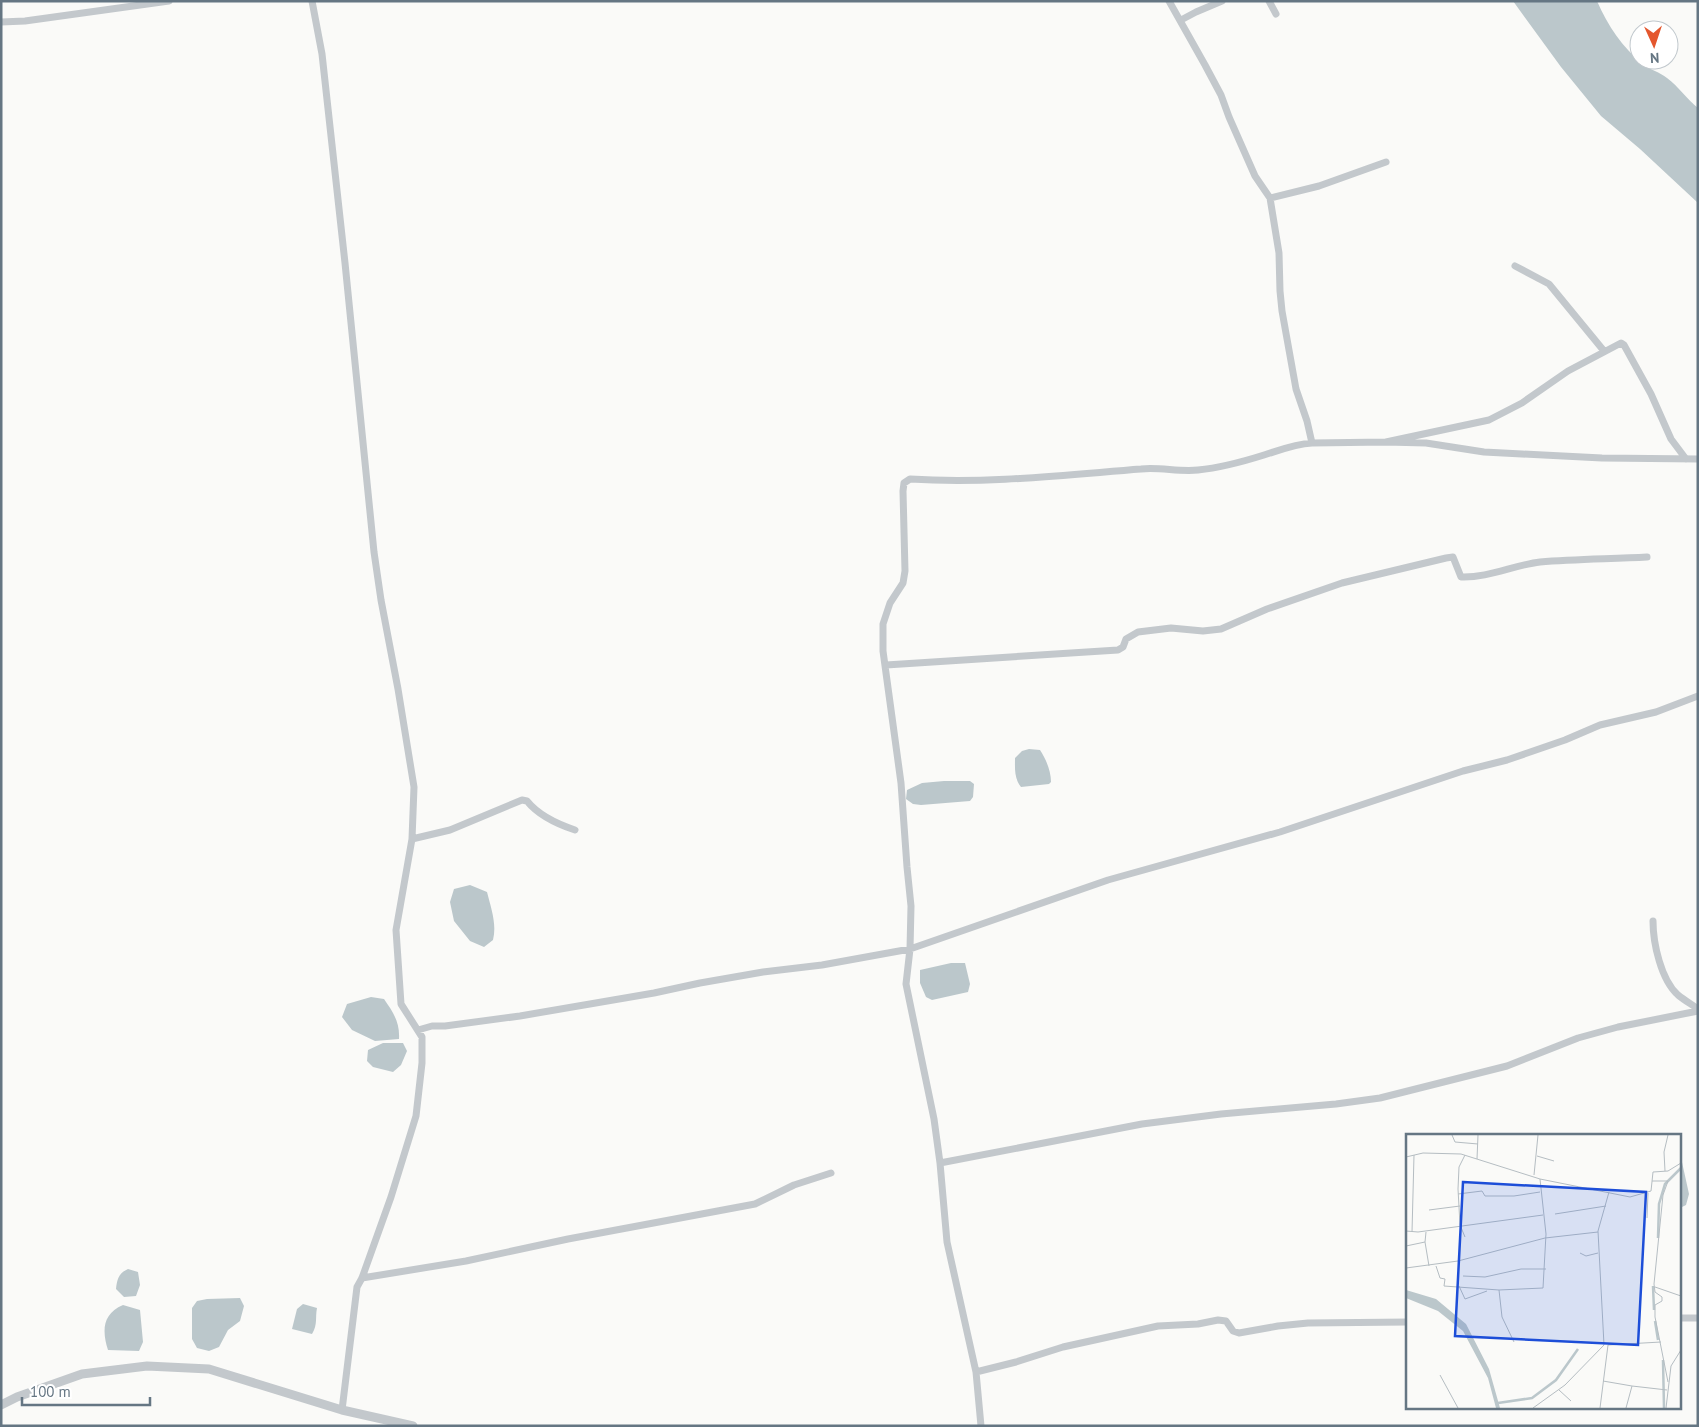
<svg xmlns="http://www.w3.org/2000/svg" width="1699" height="1427" viewBox="0 0 1699 1427" font-family="'PT Sans',sans-serif">
  <rect width="100%" height="100%" fill="#fafaf8"/>
  <!-- water -->
  <path fill="#bbc7cb" d="M1513,1H1597C1608,26 1622,47 1643,64C1650,70 1660,72 1667,78C1678,86 1687,99 1698,108V203L1640,149L1601,116L1561,67Z
    M1029,749L1040,750C1046,759 1051,771 1051,782L1049,784L1021,787C1014,778 1015,769 1015,758L1022,751Z
    M944,781H970L974,784L973,797L970,801L921,805L913,804L906,799L907,790L922,783Z
    M470,885L487,892C491,908 497,924 493,940L484,947L470,941L454,921L450,902L454,889Z
    M951,963H965L970,984L968,992L932,1000L926,997L920,983V970Z
    M371,997L384,999C393,1012 400,1022 399,1039L375,1041L352,1030L342,1017L347,1004Z
    M383,1043H403L407,1051L401,1065L393,1072L373,1067L367,1061L368,1050Z
    M1680,1153L1689,1194L1686,1205L1680,1208Z
    M128,1269L138,1272L140,1285L136,1296L124,1297L116,1289C117,1279 119,1273 128,1269Z
    M240,1298L244,1306L240,1321L228,1330L219,1347L209,1351L197,1348L192,1339V1308L197,1301L207,1299Z
    M303,1304L317,1308C315,1318 318,1324 312,1334L292,1329L297,1309Z
    M123,1305L140,1310L143,1342L139,1351L108,1350C102,1331 102,1314 123,1305Z"/>
  <g fill="none" stroke-linecap="round" stroke-linejoin="round">
    <!-- minor -->
    <path stroke="#c3c8cc" stroke-width="7" d="M312,1L322,54L345,263L374,552L381,600L398,689L414,787L412,839L396,930L401,1004L422,1037V1063L416,1116L391,1197L362,1278L357,1287L342,1410
      M1269,1L1276,14
      M1181,20L1196,12L1222,1
      M1,22L25,21L169,1
      M1270,198L1319,186L1386,162
      M1515,266L1549,284L1604,351
      M1386,442L1489,420L1522,403L1568,371L1621,343L1624,345L1651,394L1671,439L1686,459
      M1312,443L1386,442L1426,443L1484,452L1522,454L1602,458L1698,459
      M886,665L1118,650L1123,647L1126,639L1138,632L1171,628L1203,631L1221,629L1267,609L1342,583L1446,558L1453,557L1461,577C1488,578 1514,565 1540,562C1576,559 1612,559 1647,557
      M412,839L450,830L522,800L527,801C539,816 557,824 575,830
      M1653,921C1653,943 1661,980 1678,995C1684,1000 1691,1004 1698,1009
      M418,1030L432,1026H445L520,1016L654,993L700,983L763,972L822,965L910,949L1108,880L1280,832L1463,771L1507,760L1565,740L1600,725L1656,712L1698,696
      M940,1163L1142,1124L1221,1114L1336,1104L1380,1098L1507,1066L1578,1038L1618,1027L1698,1011
      M362,1278L466,1261L568,1239L755,1204L794,1185L831,1173
      M1680,1318H1698
      M976,1372L1016,1362L1063,1347L1158,1326L1198,1324L1218,1320L1226,1321L1233,1331L1239,1333L1278,1326L1308,1323L1408,1322
      M981,1426L976,1372L947,1242L940,1163L934,1119L906,984L910,949L911,906L907,867L901,783L883,651V624L890,603L903,583L905,571L903,491L904,483L910,479C988,484 1064,475 1141,469C1160,467 1179,472 1198,470C1218,468 1245,461 1264,455C1280,450 1295,444 1312,443L1307,421L1296,389L1282,311L1280,291L1279,253L1270,198L1255,176L1229,117L1221,95L1205,65L1169,1"/>
    <!-- tertiary -->
    <path stroke="#c3c8cc" stroke-width="9" d="M1,1405L17,1397L82,1374L147,1366L209,1369L342,1410L413,1426"/>
  </g>
  <!-- overview -->
  <g transform="translate(1406 1134)">
    <rect width="275" height="275" fill="#fafaf8"/>
    <path d="M0,156L30,165L60,190L83,235L94,274H90L82,244L57,197L32,177L0,164Z" fill="#bbc7cb"/>
    <path fill="none" stroke="#bbc7cb" stroke-width="2.5" d="M252,104L253,70L259,50L275,34M247,152L248,176M249,187L252,206M257,226L258,274M92,269L126,264L150,246L172,215"/>
    <path fill="none" stroke="#b5bdc2" stroke-width="1" d="M46,1L49,8L72,10M59,21L53,33L52,55L54,91L59,103M131,22L148,27M0,23L17,19L55,20L134,45L224,63L245,57L247,38L262,37L275,29M71,25L72,1M259,37L258,18L262,1M128,41L132,1M246,47H262L257,61L248,150L249,158L256,163V167L249,171V183L262,248M52,60L76,57L79,62H108L134,58M23,76L54,72M149,80L200,72M241,84L242,59M0,97L12,98L137,81M6,98L8,21M19,108L23,132M0,112L19,108L20,98M174,119L180,122L192,119M30,132L34,144L39,145L38,152L93,156M0,134L52,127L139,104L192,98M57,142L79,143L115,135H140M53,152L59,165L81,157M249,153L275,162M108,208L96,183L93,156L137,154L140,100L134,45M34,241L52,274M197,247L226,252L220,274M226,252L261,256M153,256L165,267M127,274L159,251L198,211L192,97L203,58M194,274L202,211L255,208M260,274L265,232L275,216"/>
    <path fill="#1d4ed8" fill-opacity="0.15" stroke="#1d4ed8" stroke-width="2.5" d="M57,48L240,58L232,211L49,202Z"/>
    <rect width="275" height="275" fill="none" stroke="#657683" stroke-width="2.5"/>
  </g>
  <!-- border -->
  <rect width="1699" height="1427" fill="none" stroke="#657683" stroke-width="5"/>
  <!-- north arrow -->
  <g transform="translate(1654 45) rotate(177)"><circle r="24" fill="#ffffff" stroke="#c1c8cd"/>
  <path d="M0-4L9 19L0 12L-9 19Z" fill="#e4572e"/>
  <text y="-8" font-size="14" font-weight="bold" text-anchor="middle" fill="#657683">N</text>
  </g>
  <!-- scale -->
  <path d="M22 1397v8h128v-8" fill="none" stroke="#657683" stroke-width="2.5"/>
  <text x="30" y="1397" font-size="15" fill="#657683" stroke="#ffffff" stroke-width="4" paint-order="stroke">100 m</text>
</svg>
